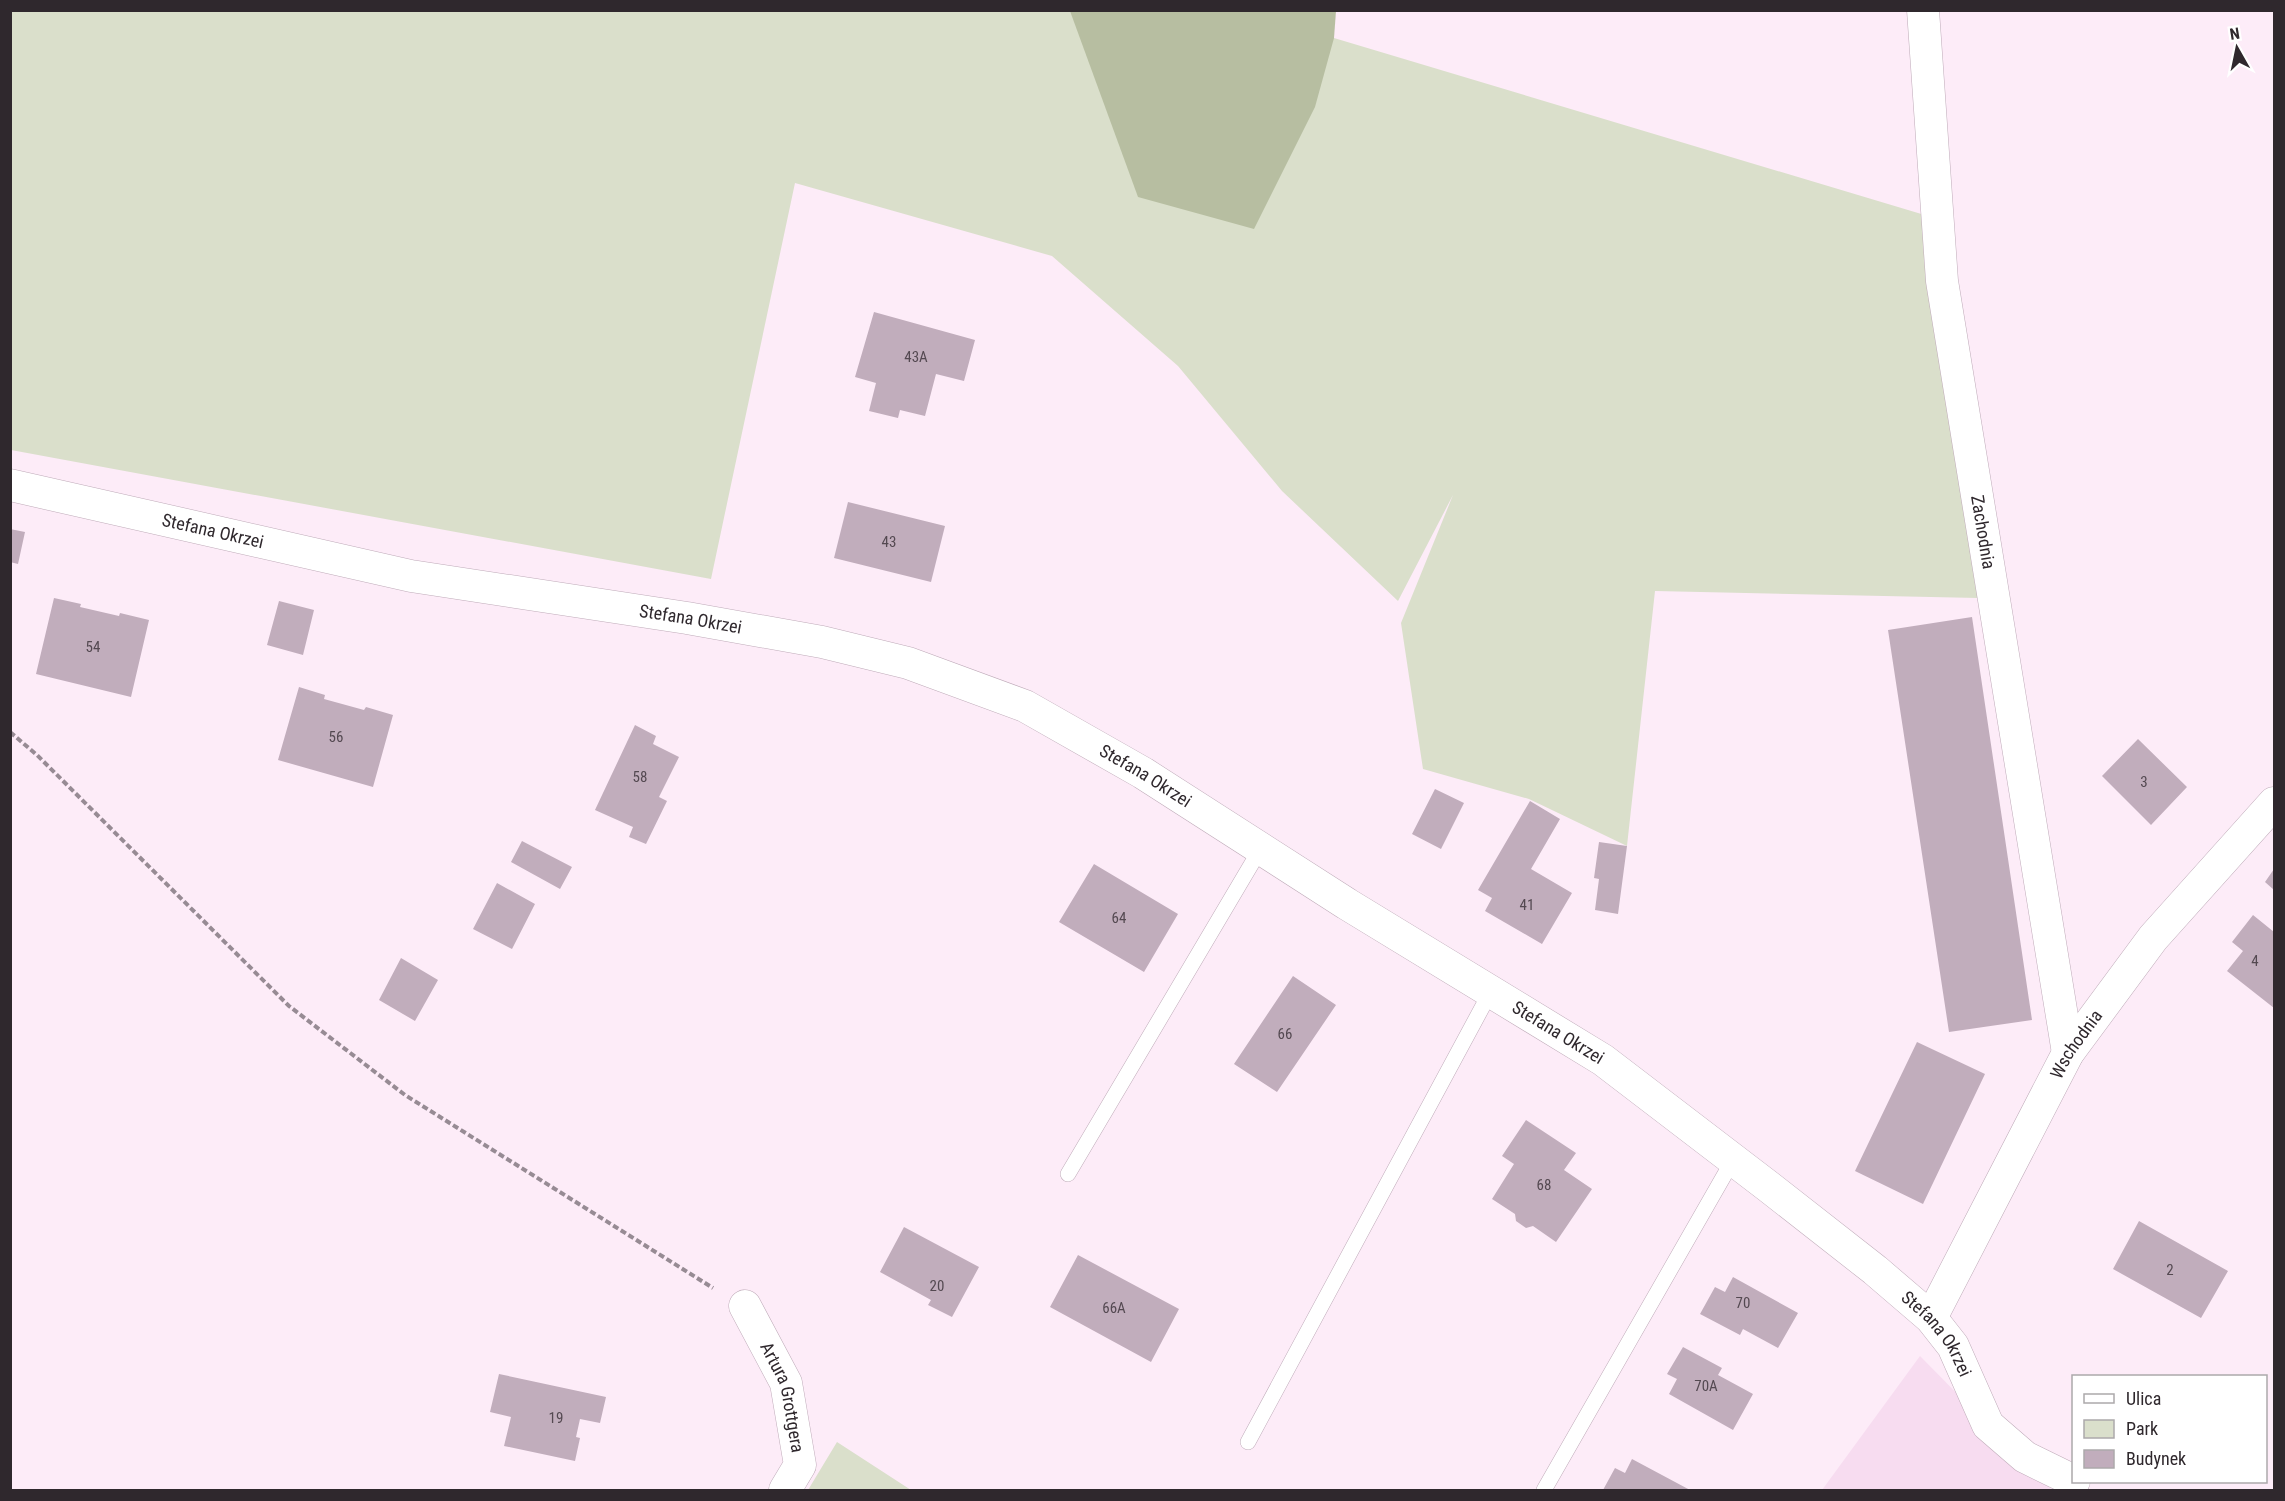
<svg xmlns="http://www.w3.org/2000/svg" width="2285" height="1501" viewBox="0 0 2285 1501" font-family="'Roboto Condensed',sans-serif">
  <rect width="100%" height="100%" fill="#fdecf8"/>
  <!-- built -->
  <path fill="#f7dcf0" d="M1920,1356L2052,1490H1822Z"/>
  <!-- green -->
  <path fill="#dadfcb" d="M10,11H1330L1334,38L1928,216L1978,598L1655,591L1627,846L1529,799L1423,769L1401,623L1453,495L1398,601L1282,491L1178,366L1052,256L795,183L711,579L11,450Z
    M837,1442L911,1490H808Z"/>
  <!-- forest -->
  <path fill="#b7bea1" d="M1070,11H1336L1334,38L1315,107L1254,229L1138,197Z"/>
  <!-- building -->
  <path fill="#c1adbc" d="M874,312L975,340L964,381L936,374L925,416L900,410L898,418L869,411L876,383L855,377Z
    M848,502L945,526L931,582L834,558Z
    M10,529L25,532L18,564L10,562Z
    M54,598L81,604L80,607L119,616L120,613L149,620L131,697L36,674Z
    M279,601L314,610L303,655L267,645Z
    M1972,617L2032,1020L1949,1032L1888,630Z
    M299,687L325,695L324,699L364,710L366,707L393,715L373,787L278,760Z
    M635,725L656,736L653,744L679,757L659,797L667,801L646,844L629,837L633,827L595,810Z
    M2138,739L2187,787L2151,825L2102,776Z
    M1435,789L1464,803L1441,849L1412,834Z
    M1530,801L1560,819L1531,869L1572,893L1542,944L1485,911L1492,898L1478,890Z
    M522,841L572,867L560,889L511,862Z
    M1599,842L1627,846L1618,914L1595,910L1599,879L1594,878Z
    M1094,864L1178,914L1144,972L1059,922Z
    M2274,869V890L2265,882Z
    M497,883L535,904L512,949L473,929Z
    M2253,915L2274,932V1008L2227,971L2243,951L2232,942Z
    M401,958L438,980L415,1021L379,1000Z
    M1293,976L1336,1005L1277,1092L1234,1064Z
    M1917,1042L1985,1074L1923,1204L1855,1171Z
    M1526,1120L1576,1153L1564,1170L1592,1189L1556,1242L1533,1226L1526,1228L1516,1221L1515,1214L1492,1199L1514,1164L1502,1156Z
    M2139,1221L2228,1271L2201,1318L2113,1269Z
    M904,1227L979,1267L952,1317L928,1305L931,1300L880,1272Z
    M1078,1255L1179,1309L1151,1362L1050,1307Z
    M1733,1277L1798,1313L1778,1348L1743,1329L1740,1335L1700,1314L1715,1287L1725,1292Z
    M1683,1347L1722,1368L1718,1375L1753,1394L1733,1430L1669,1394L1677,1379L1667,1374Z
    M499,1374L606,1397L600,1423L580,1419L576,1437L580,1438L575,1461L504,1446L511,1417L490,1412Z
    M1632,1459L1690,1490H1603L1615,1468L1625,1473Z"/>
  <g fill="none" stroke-linecap="round" stroke-linejoin="round">
    <!-- lane casing -->
    <g stroke="#bfabb9" stroke-width="16">
      <path id="lane" d="M1068,1174L1261,848
        M1248,1442L1491,991
        M1544,1490L1733,1160"/>
    </g>
    <!-- street casing -->
    <g stroke="#bfabb9" stroke-width="33">
      <g id="street">
        <path id="s1" d="M1923,10L1942,281L2068,1053"/>
        <path id="s2" d="M10,485L411,576L687,618L822,642L908,663L1025,706L1143,773L1347,904L1603,1060L1769,1187L1875,1270L1931,1318L1953,1346L1988,1425L2025,1457L2074,1481"/>
        <path id="s3" d="M745,1306L786,1383L800,1465L785,1490"/>
        <path id="s4" d="M1931,1318L2068,1053L2153,938L2274,803"/>
      </g>
    </g>
    <!-- path -->
    <path stroke="#978b94" stroke-width="4" stroke-dasharray="6 3" stroke-linecap="butt" d="M10,732L37,755L289,1006L405,1095L713,1288"/>
    <!-- lane -->
    <use href="#lane" stroke="#fff" stroke-width="15"/>
    <!-- street -->
    <use href="#street" stroke="#fff" stroke-width="32"/>
  </g>
  <g text-anchor="middle" stroke-width="4.5" stroke-linejoin="round" paint-order="stroke">
    <!-- number labels -->
    <g font-size="15" fill="#544951">
      <text x="916" y="362">43A</text>
      <text x="889" y="547">43</text>
      <text x="93" y="652">54</text>
      <text x="336" y="742">56</text>
      <text x="640" y="782">58</text>
      <text x="2144" y="787">3</text>
      <text x="1527" y="910">41</text>
      <text x="1119" y="923">64</text>
      <text x="2255" y="966">4</text>
      <text x="1285" y="1039">66</text>
      <text x="1544" y="1190">68</text>
      <text x="2170" y="1275">2</text>
      <text x="937" y="1291">20</text>
      <text x="1743" y="1308">70</text>
      <text x="1114" y="1313">66A</text>
      <text x="1706" y="1391">70A</text>
      <text x="556" y="1423">19</text>
    </g>
    <!-- street labels -->
    <g font-size="18" fill="#2f282d" stroke="#fff">
      <text dy="6" stroke="none"><textPath href="#s2" startOffset="208">Stefana Okrzei</textPath></text>
      <text dy="6" stroke="none"><textPath href="#s1" startOffset="526">Zachodnia</textPath></text>
      <text dy="6" stroke="none"><textPath href="#s2" startOffset="694">Stefana Okrzei</textPath></text>
      <text dy="6" stroke="none"><textPath href="#s2" startOffset="1180">Stefana Okrzei</textPath></text>
      <text dy="6" stroke="none"><textPath href="#s2" startOffset="1666">Stefana Okrzei</textPath></text>
      <text dy="6" stroke="none"><textPath href="#s4" startOffset="310">Wschodnia</textPath></text>
      <text dy="6" stroke="none"><textPath href="#s2" startOffset="2152">Stefana Okrzei</textPath></text>
      <text dy="6" stroke="none"><textPath href="#s3" startOffset="100">Artura Grottgera</textPath></text>
    </g>
  </g>
  <!-- border -->
  <rect width="2285" height="1501" fill="none" stroke="#2f282d" stroke-width="24"/>
  <!-- legend -->
  <rect x="2072" y="1375" width="195" height="108" fill="#ffffff" stroke="#aca9ab" stroke-width="1.5"/>
  <rect x="2084" y="1394" width="30" height="9" fill="#ffffff" stroke="#aca9ab" stroke-width="1.5"/>
  <text x="2126" y="1405" font-size="18" fill="#2f282d">Ulica</text>
  <rect x="2084" y="1420" width="30" height="18" fill="#dadfcb" stroke="#aca9ab" stroke-width="1.5"/>
  <text x="2126" y="1435" font-size="18" fill="#2f282d">Park</text>
  <rect x="2084" y="1450" width="30" height="18" fill="#c1adbc" stroke="#aca9ab" stroke-width="1.5"/>
  <text x="2126" y="1465" font-size="18" fill="#2f282d">Budynek</text>
  <!-- north arrow -->
  <g transform="translate(2237 48) rotate(351)" stroke="#ffffff" stroke-width="4.5" paint-order="stroke">
  <path d="M0-4.5L10 22L0 15L-10 22Z" fill="#2f282d"/>
  <text y="-9" font-size="16" font-weight="bold" text-anchor="middle" fill="#2f282d">N</text>
  </g>
</svg>
